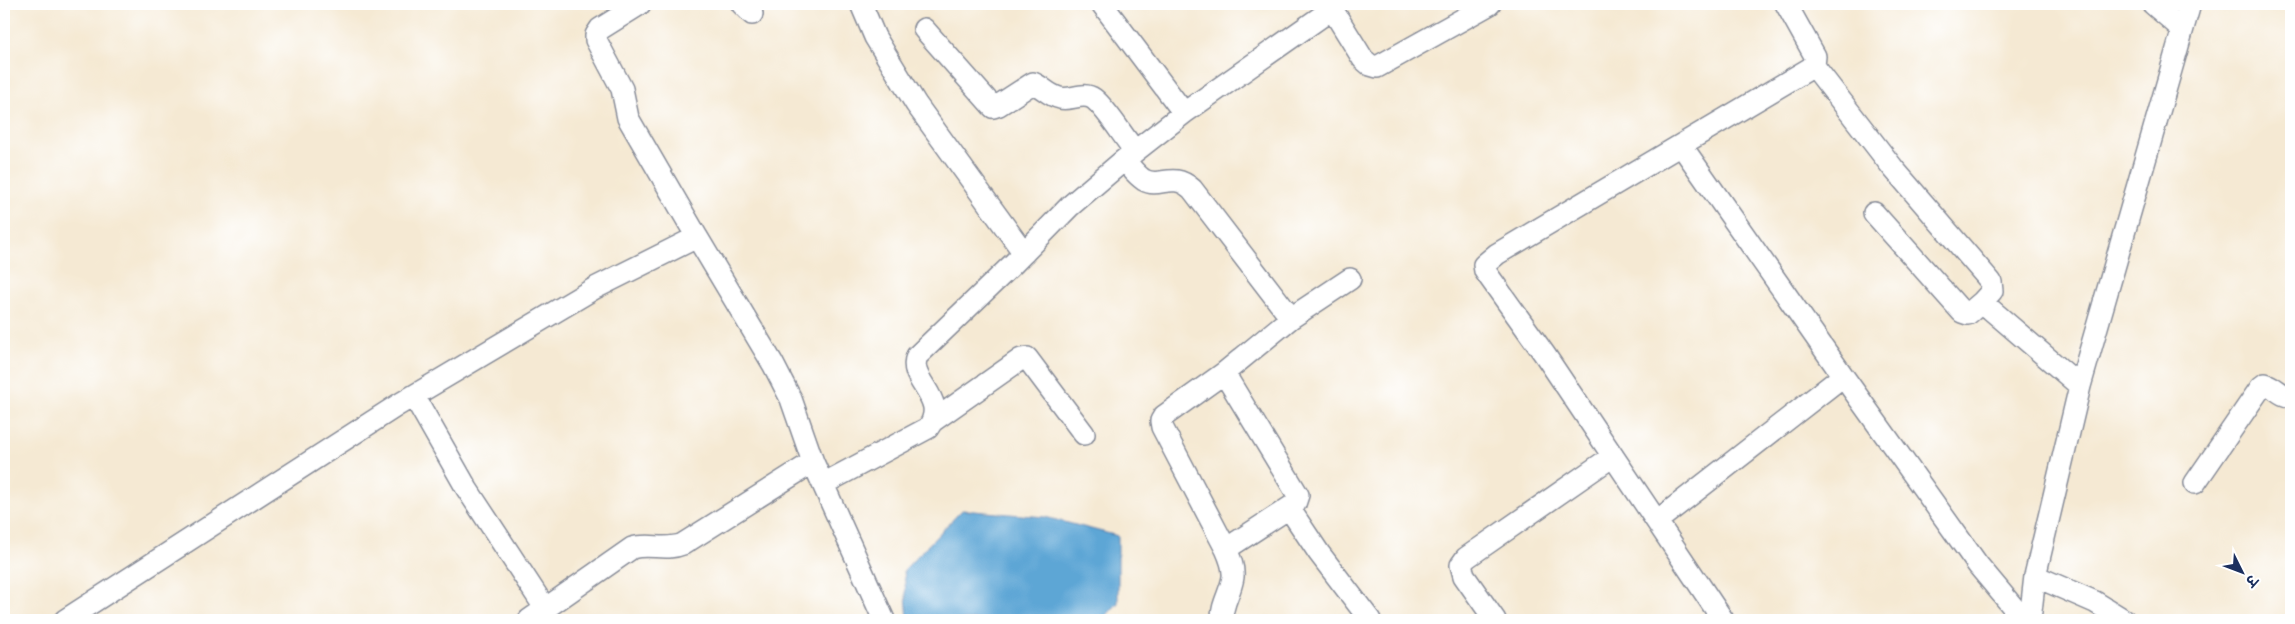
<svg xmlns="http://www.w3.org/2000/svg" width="2295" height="624" viewBox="0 0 2295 624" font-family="Sriracha,'Playpen Sans Deva',sans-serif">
  <rect width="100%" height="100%" fill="#fff"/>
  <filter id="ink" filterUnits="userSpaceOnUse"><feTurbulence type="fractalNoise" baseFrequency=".02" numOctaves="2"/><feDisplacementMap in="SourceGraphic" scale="10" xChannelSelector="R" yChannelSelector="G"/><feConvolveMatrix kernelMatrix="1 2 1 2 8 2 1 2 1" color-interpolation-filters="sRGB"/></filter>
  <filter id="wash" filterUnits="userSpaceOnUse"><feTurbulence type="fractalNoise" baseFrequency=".0096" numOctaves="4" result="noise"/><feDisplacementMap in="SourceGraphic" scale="20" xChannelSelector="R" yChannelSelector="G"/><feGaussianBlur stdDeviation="1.12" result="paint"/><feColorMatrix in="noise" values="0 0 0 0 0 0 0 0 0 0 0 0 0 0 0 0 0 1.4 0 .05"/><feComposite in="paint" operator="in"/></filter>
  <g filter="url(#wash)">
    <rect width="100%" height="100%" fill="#f5e9d3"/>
    <!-- water -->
    <path fill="#5da6d5" stroke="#3c6a9a" d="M962,510L1045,517L1118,536V603L1102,620H908L904,570Z"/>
  </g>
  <g filter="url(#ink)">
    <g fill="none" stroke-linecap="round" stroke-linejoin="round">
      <!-- minor casing -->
      <g stroke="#888c98" stroke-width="24">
        <path id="minor" d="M640,4L600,29L596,35V40L622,89L628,118L697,237
          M742,4L752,14
          M861,4L875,37L916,104L1024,253
          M1102,4L1184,113
          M1329,4L1363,59L1370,65L1377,67L1490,4
          M1786,4L1815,56L1814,66L1893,168L1991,282L1992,291L1982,302L2080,386
          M2153,4L2182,29
          M924,29L993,107L999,105L1033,83C1043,87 1049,96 1060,98C1071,101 1083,91 1094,99C1107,109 1124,138 1135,151
          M1681,145L1843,376L1978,565L2024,620
          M1124,160C1130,166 1136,175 1144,180C1160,189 1172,171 1192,189L1291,318
          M1874,213L1962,312L1968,314L1982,302
          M1224,373L1298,495L1295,504L1226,549
          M414,396L467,489L545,608
          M933,421L1021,359L1027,358L1084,434
          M2195,483L2261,387L2265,384C2275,386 2281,397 2291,396
          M823,484L928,428C950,398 906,381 917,356L1013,264L1070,206L1124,160L1184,113L1332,9
          M1289,508L1319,553L1370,620
          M1657,521L1843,376
          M2035,576L2095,602L2124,620
          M65,620L398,405L595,288L697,237L773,364L791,399L813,462L884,620
          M529,620L632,548C649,543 666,551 683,544L813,462
          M1222,620C1221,605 1231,592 1233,577C1234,567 1230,558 1226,549L1162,427L1161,421L1164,416L1224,373L1291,318L1350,279
          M1495,620L1464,576L1461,565L1466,558L1613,456
          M1723,620L1545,355L1485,271L1484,265L1497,254L1814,66
          M2030,620L2035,576L2080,386L2190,4"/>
      </g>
      <!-- minor -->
      <use href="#minor" stroke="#fff" stroke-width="21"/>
    </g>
  </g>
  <!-- margin -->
  <rect width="2295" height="624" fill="none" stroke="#fff" stroke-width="20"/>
  <!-- north arrow -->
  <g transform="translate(2242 572) rotate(132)" stroke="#ffffff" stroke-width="4" paint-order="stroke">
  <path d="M0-4L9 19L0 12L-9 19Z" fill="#1b2f5e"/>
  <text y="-8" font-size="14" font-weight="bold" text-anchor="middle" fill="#1b2f5e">उ</text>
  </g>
</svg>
